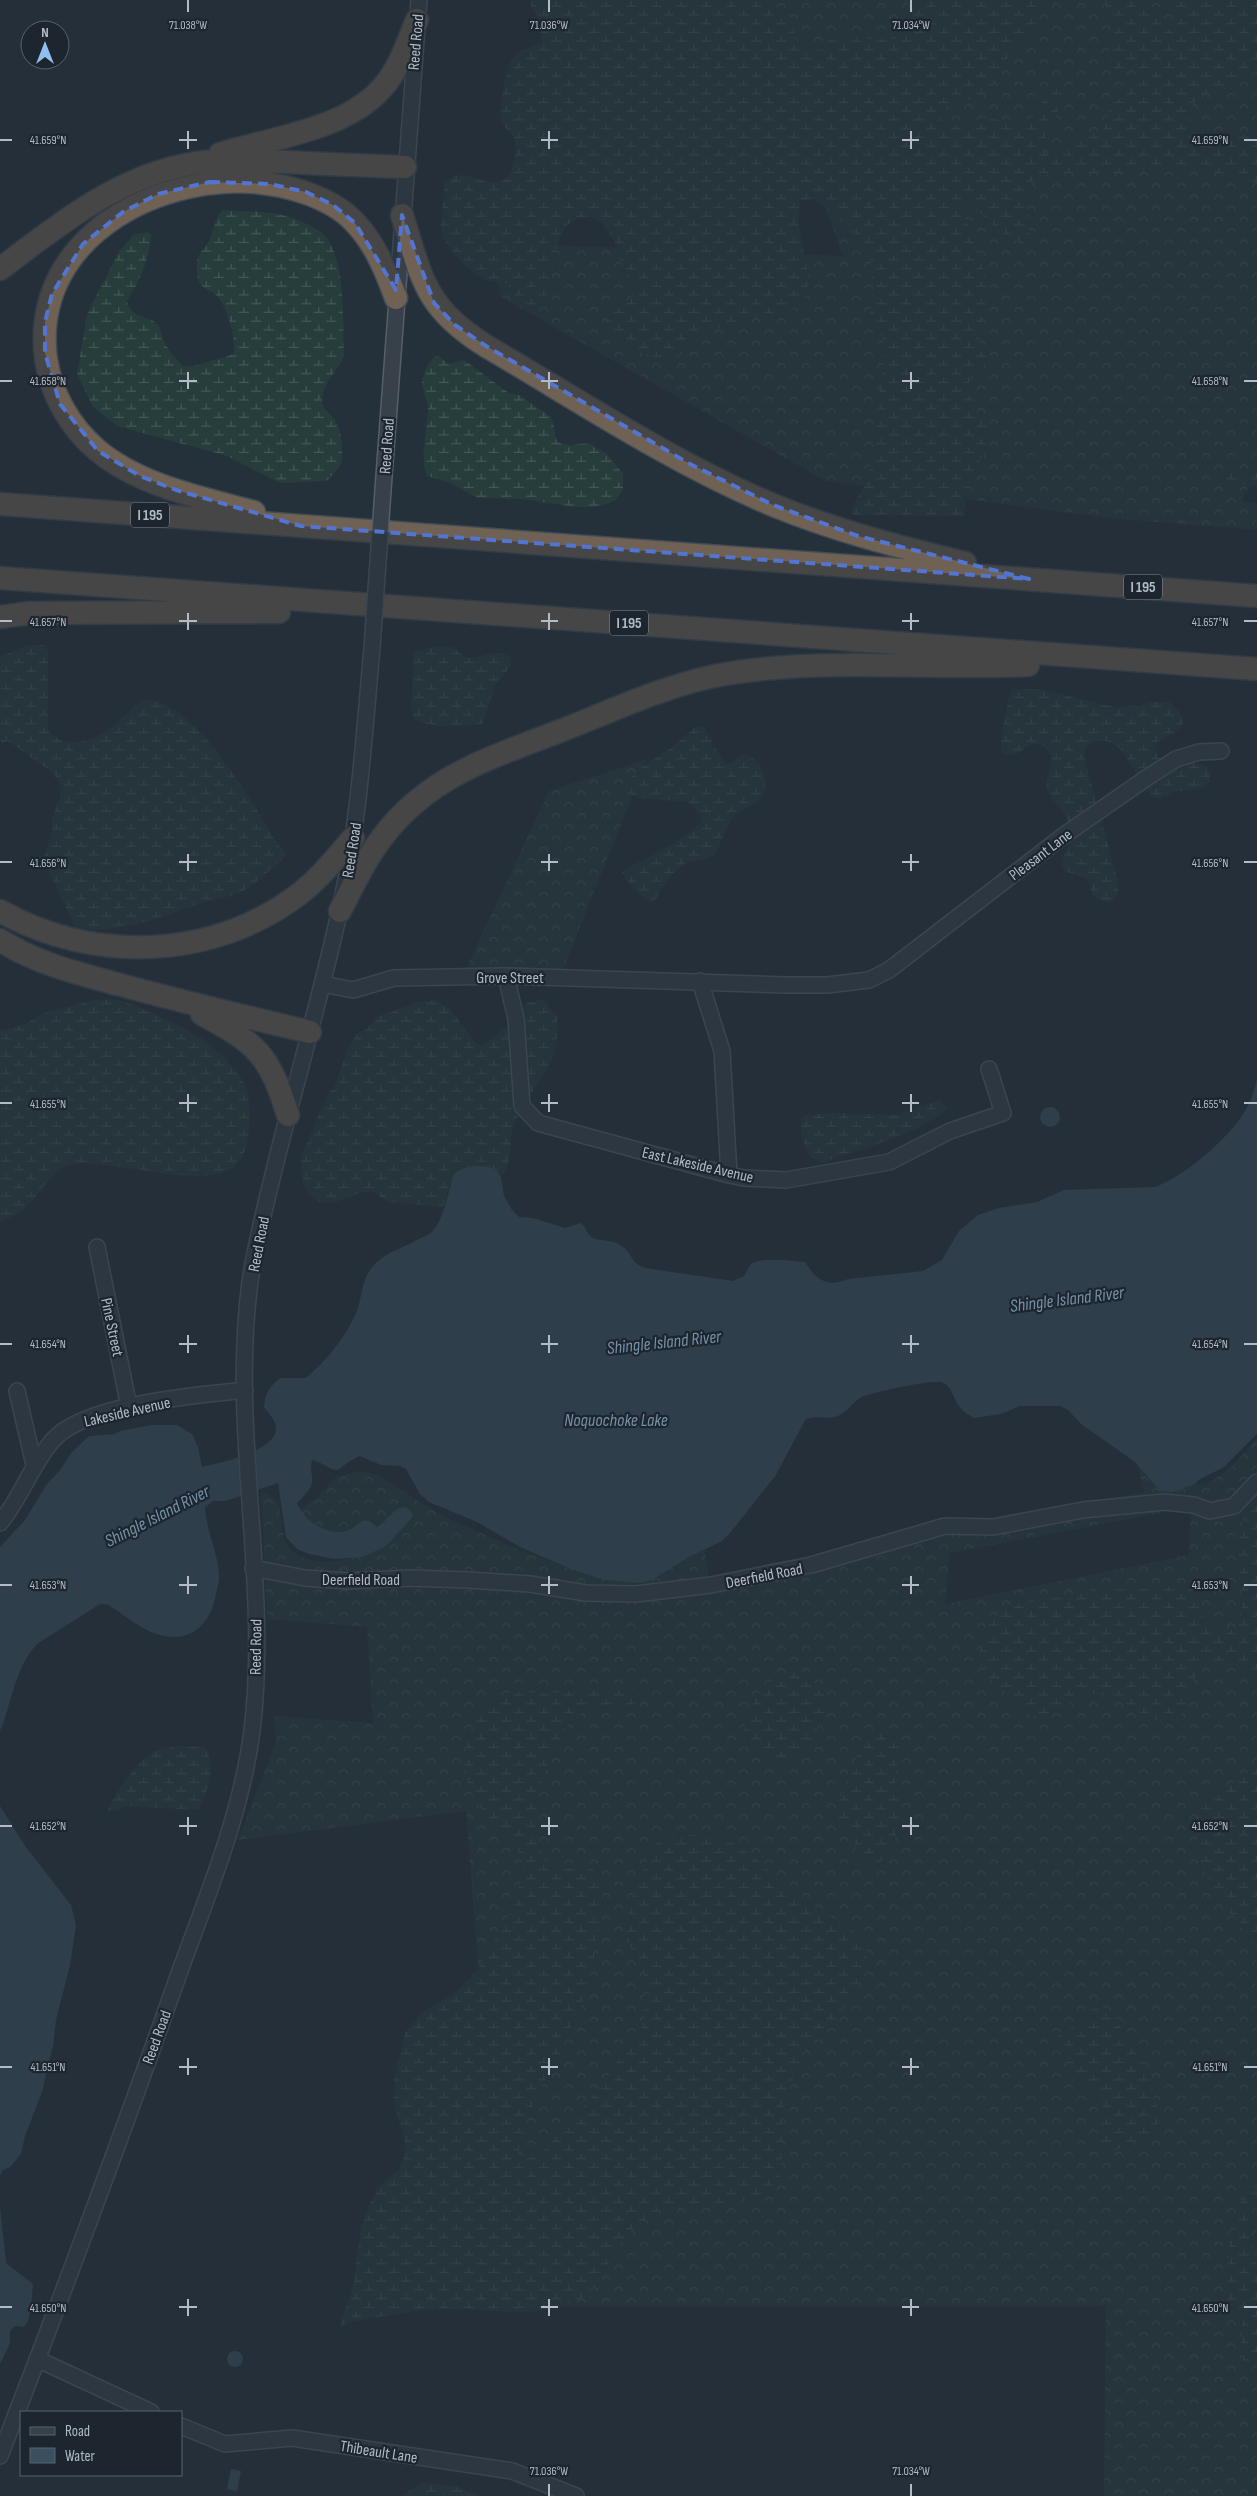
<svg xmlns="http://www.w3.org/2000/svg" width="1257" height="2496" viewBox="0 0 1257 2496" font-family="'Sofia Sans Condensed',sans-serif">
  <defs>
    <pattern id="forest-crowns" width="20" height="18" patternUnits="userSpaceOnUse" patternTransform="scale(1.25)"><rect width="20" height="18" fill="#273d3c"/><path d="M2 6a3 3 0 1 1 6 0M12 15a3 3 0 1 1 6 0" fill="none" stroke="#445757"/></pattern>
    <pattern id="wetland-marsh" width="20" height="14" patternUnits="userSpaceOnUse" patternTransform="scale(1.25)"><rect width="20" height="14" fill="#273d3c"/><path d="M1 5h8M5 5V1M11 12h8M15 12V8" fill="none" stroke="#445757"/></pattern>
  </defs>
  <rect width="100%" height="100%" fill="#24303a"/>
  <!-- forest -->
  <path fill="url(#forest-crowns)" fill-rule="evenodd" d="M750,0H1257V483L1245,491L1242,500L1245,502L1257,503V530L1109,518L826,481L501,297L487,243L843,256Z
    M647,759L560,977L462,978L549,791Z
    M1257,1438V2496H1104L1106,2306L527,2307L478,1964L466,1811L238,1840L276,1742L274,1716L373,1723L367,1627L267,1619L261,1492C287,1498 278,1520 285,1540C295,1567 336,1564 358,1556L324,1542L298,1511L318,1497L337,1476L362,1471L378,1475L442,1516L508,1545L569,1568L702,1533L709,1576L1144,1492L1137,1462C1155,1469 1174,1480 1192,1484C1216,1490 1243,1454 1257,1438ZM1191,1507L1189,1555L945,1604L950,1553Z"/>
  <!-- wetland -->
  <path fill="url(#wetland-marsh)" d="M531,0H754C765,5 787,4 791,18C794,26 794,33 797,41L815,51L823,50L827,42L837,36C850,36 911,46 916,29C919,20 909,8 905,0H1058L1036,15V33L1010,53L989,94L948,105L940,111L939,118L954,127L984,118L1023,123L1036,114L1050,89L1059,87L1062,90L1061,105L1041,147L1046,154L1057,151L1078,136L1103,131L1110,108L1141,77L1138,63L1130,61L1124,74L1114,75L1111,71L1109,47L1116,24L1103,0H1152L1158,21L1171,32L1178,27L1175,0H1257V74L1250,72L1242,75L1236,89C1213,90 1189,90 1191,120L1202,129L1257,136V183L1228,175L1204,172L1196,168L1163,166L1120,173L1041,175C1019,188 1030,218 1030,239L1023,244C1009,239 997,230 986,219C979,211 975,205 965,201C958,215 973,228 975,241C978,255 984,269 986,283C988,300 981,323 979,341L981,348L987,353C987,367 978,368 971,377C969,380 968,386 966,390L975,411L986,423L989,444L969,480L964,509L965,516L852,515C852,504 857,499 862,490C867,480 870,468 873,457C878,437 876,415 879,395C884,372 892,335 869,319L873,290L871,261L853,230L838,214L813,199L800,201C800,210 798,220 799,228C802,246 814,284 804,300C794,316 762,318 745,320C738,321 730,325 723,326C700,331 686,355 673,359C658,362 614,343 604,331C606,301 629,309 639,289L625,272L614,241L605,227L595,218L580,217L567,225L560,237L556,249L550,289L539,311C509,311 521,296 507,284C501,279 492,283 485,280C470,273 438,242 441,224C443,210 443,196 445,182C448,180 452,177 455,176C472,171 492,191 507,178C513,172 517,150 515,141C513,134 505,129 502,122C497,112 507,64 514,56C521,49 533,47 542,43L539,21L531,6Z
    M222,210C246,212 276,210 298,220C306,223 319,230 325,236C347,261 342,324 344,356C337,372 324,381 322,400C322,410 329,412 334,418C341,427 345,456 340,466C337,471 331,476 327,481L280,483L227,456L117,426L93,407L77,374L87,314L119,252L133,235L147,232L151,234C150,258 140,281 127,301C131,320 148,313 159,326C161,329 161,333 162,337C167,349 174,357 183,366H194L234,354C235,339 230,319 223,305C213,283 194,297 197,262C198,252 206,248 210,239C214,228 215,219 222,210Z
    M438,355L448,364L464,360L509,393L519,395L550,416L553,422L557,442L569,445L588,443L607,454L623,474V490L616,500L607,504L593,507H574L523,499L477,498L451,483L427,476C419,457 428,428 428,407C427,397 420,388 423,377C425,368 430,359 438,355Z
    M1257,471V487C1246,483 1233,486 1223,480V477L1231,473Z
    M29,645H44L48,652V729C53,738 61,741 71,742C100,745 121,718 142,700C194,695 254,807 279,846L288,854C273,867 259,882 241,892C231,897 219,898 208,901C176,912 108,939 75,927L46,866L45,855L52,831V818L61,794L59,782L52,772L8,741L0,743V657Z
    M440,646L452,647L467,658C485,658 495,646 511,658V666L495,686L483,723C468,728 427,728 414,719L411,708L414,651Z
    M1013,689H1041L1103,705L1120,707L1140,706L1150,702H1170C1195,726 1180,729 1157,742L1156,750L1158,757C1161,759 1165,762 1168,763C1184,768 1198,756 1210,771V783L1200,789L1173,792L1159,799C1133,793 1129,721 1086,746L1084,756L1118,881V893L1112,901L1104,902L1094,897L1086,878L1065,871L1062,866C1063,853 1071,842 1070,829C1069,811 1049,803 1046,786C1045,776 1061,754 1041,745C1025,738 1019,765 1001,751L1002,730L1010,693Z
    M703,726C713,739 716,753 726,764L733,763L742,754C759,755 771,780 763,795C757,807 738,807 731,820C726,828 719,849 714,854C706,860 698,859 689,862C675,867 661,889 654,902C642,901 628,882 622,872C648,856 680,844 701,822V815L688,802L638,798L628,793L630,779L642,767L674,746L694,728Z
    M542,999L557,1016C560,1070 536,1078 515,1122C507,1140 515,1161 501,1177L495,1169L454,1175L443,1207L389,1202L373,1192H362L333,1203L319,1202L308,1193L303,1184L301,1157L328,1094L335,1086L349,1046L357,1034L367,1029L376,1017L419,1002L436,1000L451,1010L476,1044L484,1045L508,1025L527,1003Z
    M95,1000C102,1000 111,999 118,1000C142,1006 203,1035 220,1053C246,1078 251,1091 249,1126C248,1140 246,1155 236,1165C208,1193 112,1158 73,1164C54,1167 42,1192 29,1204C21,1212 10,1218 0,1222V1031L26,1024L43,1013Z
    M940,1100L948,1109C911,1138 864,1147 821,1163C803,1156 801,1137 801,1120L805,1115L832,1113L896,1115Z
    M1257,1480V1682C1245,1670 1238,1665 1221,1662C1186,1658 1193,1708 1176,1723H1165L1146,1716L1114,1696L1104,1692L1081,1696L1050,1716H1033L1015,1706L1003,1690L986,1675L980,1664V1647L991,1619L1017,1605L1085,1592L1189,1585L1198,1593L1204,1618L1216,1631L1233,1630C1251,1610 1237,1572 1239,1547C1241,1523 1248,1502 1257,1480Z
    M794,1671C836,1689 836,1707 809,1741C799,1754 795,1764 778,1768L763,1755L747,1747L744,1742V1726L755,1699L767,1683Z
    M603,1687C617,1687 629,1687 640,1695L639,1701C622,1713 598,1702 581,1714C553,1733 533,1795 536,1828C536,1833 538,1838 540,1843C541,1850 540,1858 548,1863C559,1871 579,1868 593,1869L599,1877L600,1909L593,1964L581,2007L528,2114L521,2137L518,2154L527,2159L543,2151L561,2132L602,2086L613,2067L639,2036L644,2019L645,1978L631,1948L626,1925L631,1901L653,1846L664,1837L674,1834L716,1836L737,1845L757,1860L797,1897L842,1923L862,1937L867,1951V1962L859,1987L835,2020L827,2026L804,2054L795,2073L784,2103L780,2182C743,2215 724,2197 683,2205C680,2205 677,2208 673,2209C669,2210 665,2209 662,2210C645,2217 626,2233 617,2249C607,2266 600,2288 582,2298C538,2320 498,2309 451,2309C417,2309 384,2316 350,2322L341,2326V2319L349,2301L354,2281L361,2227L367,2211L377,2189L399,2169L404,2156L405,2143L395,2108L394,2079L405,2033L424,2011L452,1995L478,1970L512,1909L522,1877V1862L518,1851L480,1807L467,1782L464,1755L475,1719L484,1707L498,1697L513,1692L555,1693Z
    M873,1730C886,1730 898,1730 906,1741C900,1760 887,1785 902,1801C900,1824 894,1858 872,1868L859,1860L853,1836L842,1827L837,1819V1806L861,1744Z
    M175,1746L204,1747C218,1765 207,1791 199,1810L124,1806L119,1811H107C114,1795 139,1757 156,1751C162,1748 168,1749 175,1746Z
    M1257,1761V1946C1230,1912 1194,1875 1197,1829C1198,1818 1198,1809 1205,1800C1215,1788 1233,1784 1244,1775C1249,1772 1253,1765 1257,1761Z
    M1102,2007L1114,2016L1151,2084L1160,2119C1154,2136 1127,2148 1110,2151L1103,2145L1094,2128L1103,2110V2097L1095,2089L1071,2080L1069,2058L1059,2041V2034L1084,2020L1094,2008Z
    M1256,2186L1257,2195L1250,2211V2226L1257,2271V2361L1248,2364L1244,2362C1239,2349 1243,2338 1242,2324C1241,2314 1232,2309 1228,2301C1224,2294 1230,2230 1233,2220C1237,2207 1244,2193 1256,2186Z
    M424,2482L457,2487L481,2496H401Z"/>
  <!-- water -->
  <path fill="#3a5061" d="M1257,1079V1434L1224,1467L1200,1479L1195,1484L1172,1492L1160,1491L1135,1462L1081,1424L1068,1410L1060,1406H1020L1001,1414L974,1418C969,1415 962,1411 959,1406C953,1398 952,1385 941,1382C931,1380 867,1393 860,1398C851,1404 846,1414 835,1417C825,1419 815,1415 805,1420L776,1475L730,1533L722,1541L687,1558L652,1580L641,1583L604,1580L571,1569L520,1547L477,1522L429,1502L420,1494L406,1469L400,1466L381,1465L360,1456L350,1461L338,1470C328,1470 323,1462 312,1460C309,1470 315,1480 310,1488C307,1494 301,1498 297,1503C304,1521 329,1538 349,1530C354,1528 358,1522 363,1521C368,1519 373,1524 377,1527C389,1521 400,1495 413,1514L411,1519L386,1546L363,1557L334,1559L309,1554L297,1549L286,1537L278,1483L226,1501H213L205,1507C206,1531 218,1552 219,1575C220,1581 217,1588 216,1594C211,1625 189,1645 157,1634C140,1629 122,1613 107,1604H100L37,1644C15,1667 12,1703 0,1731V1547L25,1520L47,1484L61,1469L71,1453L89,1436L115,1434L120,1431L152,1425H177L192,1434L198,1447L202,1467C218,1463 285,1450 275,1423C273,1417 267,1412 264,1407C265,1394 269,1387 280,1378H306C327,1360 345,1338 356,1313C362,1299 361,1283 370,1270C382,1253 401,1249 417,1240C422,1237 428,1236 433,1231C443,1220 449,1190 454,1174C464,1165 482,1164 495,1169L501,1177L504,1196L512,1210L519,1217L533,1218L565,1228L581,1223C586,1227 587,1235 593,1238C603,1242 614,1239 623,1247C634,1255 628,1261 645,1268L733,1281L744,1276C747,1271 748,1266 753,1263C763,1257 793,1261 805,1262C816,1280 827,1288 848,1279L923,1271L942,1260L959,1231L978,1215L999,1208L1037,1202L1064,1190L1155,1187C1187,1175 1235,1134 1250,1102C1253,1095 1255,1087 1257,1079Z
    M1040 1117a10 10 0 1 1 20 0a10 10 0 1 1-20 0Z
    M0,1806L25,1846L71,1905L76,1925L70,1965L56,2020L53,2046L42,2092L25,2136L21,2154L10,2167L3,2170L0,2175Z
    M0,2206L6,2263L33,2284L31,2307L28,2321L24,2327L15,2326L10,2331V2343L0,2364Z
    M227 2359a8 8 0 1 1 16 0a8 8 0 1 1-16 0Z
    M231,2469L241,2471L237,2491L227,2489Z"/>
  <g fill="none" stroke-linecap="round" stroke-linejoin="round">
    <!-- minor casing -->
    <g stroke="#565f68" stroke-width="18">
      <path id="minor" d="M383,490L419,0
        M506,976L516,1019L522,1106L538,1123L729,1175L744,1178L786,1180L889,1162L950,1131L1003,1113L989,1069
        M700,981L722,1051L729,1175
        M323,984L353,990L394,978L506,976L784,985H827L869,980L889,970L1063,836L1145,779L1176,759L1199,752L1221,751
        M97,1247L129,1407
        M17,1391L34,1465
        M0,1523C20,1500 31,1465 53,1440C84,1404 198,1395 245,1390
        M253,1568L305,1578L348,1581L410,1578L468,1580L530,1584L586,1593L636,1594L711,1585L811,1565L945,1526L993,1527L1083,1510L1164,1502L1194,1505L1210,1511L1234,1506L1257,1482
        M37,2359L151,2412
        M181,2426L225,2444L292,2438L512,2471L576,2496
        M0,2456C61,2299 120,2141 176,1982C205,1901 241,1817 252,1731C270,1582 230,1431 250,1282C256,1239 268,1196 278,1154C299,1072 322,991 340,909C359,823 364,736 372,648"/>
    </g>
    <!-- highway casing -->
    <g stroke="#434c55" stroke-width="25">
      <path id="highway" d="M220,154C273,137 351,130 387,82C401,64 408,41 417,20
        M402,215C422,279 425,308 486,346C580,401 673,463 773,505C836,531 900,547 965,563
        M0,269C56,227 114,179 185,165C218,158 254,161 287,162C327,164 366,166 405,167
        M0,504L1257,596
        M254,512C202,498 140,486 97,450C70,427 51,394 46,359C29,232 173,163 281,186C304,191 327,199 346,214C372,236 384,266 396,298
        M0,578L1257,669
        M0,617L29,613L279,612
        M0,911C93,963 211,960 298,895C319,879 336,858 353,838
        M340,911C351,890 361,868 374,849C421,778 485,760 560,731C614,710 668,684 725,674C825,657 928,670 1028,665
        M0,940C37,964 80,974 121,985C183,1002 247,1017 310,1032
        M202,1014C257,1044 269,1054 288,1115"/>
    </g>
    <!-- minor -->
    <use href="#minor" stroke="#38414a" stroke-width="15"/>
    <!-- highway -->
    <use href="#highway" stroke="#6f6255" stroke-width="22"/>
    <!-- minor-bridge casing -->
    <g stroke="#565f68" stroke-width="18" stroke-linecap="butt">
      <path id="minor-bridge" d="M372,648L383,490"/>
    </g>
    <!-- minor-bridge -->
    <use href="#minor-bridge" stroke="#38414a" stroke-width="15"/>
  </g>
  <!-- marked area -->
  <path d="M0 0H1257V2496H0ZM210,182L270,184L306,192L333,205L355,223L396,290L402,215L434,303L455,325L486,346L690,464L773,505L858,536L1029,579L301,526L176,490L140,476L98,451L60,404L45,353V322L52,294L83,244L123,212L158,194Z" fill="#24303a" fill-opacity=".55" fill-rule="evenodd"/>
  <path fill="none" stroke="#5274d2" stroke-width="4" stroke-dasharray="10 6" stroke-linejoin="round" d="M210,182L270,184L306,192L333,205L355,223L396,290L402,215L434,303L455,325L486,346L690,464L773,505L858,536L1029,579L301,526L176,490L140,476L98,451L60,404L45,353V322L52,294L83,244L123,212L158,194Z"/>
  <!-- ticks -->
  <path fill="none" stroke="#b3bcc6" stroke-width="2" d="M188,0V12M549,0V12M911,0V12M188,131V149M549,131V149M911,131V149M0,140H12M179,140H197M541,140H558M902,140H919M1244,140H1257M188,372V389M549,372V389M911,372V389M0,381H12M179,381H197M541,381H558M902,381H919M1244,381H1257M188,613V630M549,613V630M911,613V630M0,621H12M179,621H197M541,621H558M902,621H919M1244,621H1257M188,854V871M549,854V871M911,854V871M0,862H12M179,862H197M541,862H558M902,862H919M1244,862H1257M188,1094V1112M549,1094V1112M911,1094V1112M0,1103H12M179,1103H197M541,1103H558M902,1103H919M1244,1103H1257M188,1335V1353M549,1335V1353M911,1335V1353M0,1344H12M179,1344H197M541,1344H558M902,1344H919M1244,1344H1257M188,1576V1594M549,1576V1594M911,1576V1594M0,1585H12M179,1585H197M541,1585H558M902,1585H919M1244,1585H1257M188,1817V1835M549,1817V1835M911,1817V1835M0,1826H12M179,1826H197M541,1826H558M902,1826H919M1244,1826H1257M188,2058V2075M549,2058V2075M911,2058V2075M0,2067H12M179,2067H197M541,2067H558M902,2067H919M1244,2067H1257M188,2299V2316M549,2299V2316M911,2299V2316M0,2307H12M179,2307H197M541,2307H558M902,2307H919M1244,2307H1257M549,2484V2496M911,2484V2496"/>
  <g text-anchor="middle" stroke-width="4.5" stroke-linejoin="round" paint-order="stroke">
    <!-- shield labels -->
    <g fill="#1d262f" stroke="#868f99" stroke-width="1">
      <rect x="131" y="502.5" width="38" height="25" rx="4"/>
      <rect x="1124" y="574.5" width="38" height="25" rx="4"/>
      <rect x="610" y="610.5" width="38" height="25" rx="4"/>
    </g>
    <g font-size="15" font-weight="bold" fill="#b3bcc6">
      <text x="150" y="520">I 195</text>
      <text x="1143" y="592">I 195</text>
      <text x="629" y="628">I 195</text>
    </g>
    <!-- street labels -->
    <g font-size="16" fill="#b3bcc6" stroke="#1d262f">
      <text transform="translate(415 42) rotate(-85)" y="6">Reed Road</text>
      <text transform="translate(386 446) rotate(-86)" y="6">Reed Road</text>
      <text transform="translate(351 850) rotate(-81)" y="6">Reed Road</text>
      <text transform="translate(1040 854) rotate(-37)" y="6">Pleasant Lane</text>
      <text x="510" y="983">Grove Street</text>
      <text transform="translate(698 1164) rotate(13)" y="6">East Lakeside Avenue</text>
      <text transform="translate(258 1244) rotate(-79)" y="6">Reed Road</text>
      <text transform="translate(113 1327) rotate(78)" y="6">Pine Street</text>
      <text transform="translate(127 1411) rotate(-13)" y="6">Lakeside Avenue</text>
      <text transform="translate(764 1575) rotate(-11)" y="6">Deerfield Road</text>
      <text x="361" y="1585">Deerfield Road</text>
      <text transform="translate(255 1647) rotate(-89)" y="6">Reed Road</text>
      <text transform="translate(156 2037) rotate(-70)" y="6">Reed Road</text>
      <text transform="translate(379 2451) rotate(9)" y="6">Thibeault Lane</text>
    </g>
    <!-- water labels -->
    <g font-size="18" font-style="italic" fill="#7591a7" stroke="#1d262f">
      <text transform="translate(1067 1299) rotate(-7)" y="6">Shingle Island River</text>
      <text transform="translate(664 1342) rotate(-6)" y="6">Shingle Island River</text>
      <text x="616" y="1426">Noquochoke Lake</text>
      <text transform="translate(157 1516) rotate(-27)" y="6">Shingle Island River</text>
    </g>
  </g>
  <g font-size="12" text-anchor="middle" fill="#b3bcc6" stroke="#1d262f" stroke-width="4.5" stroke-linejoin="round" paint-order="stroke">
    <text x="188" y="29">71.038°W</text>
    <text x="549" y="29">71.036°W</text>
    <text x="911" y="29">71.034°W</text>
    <text x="48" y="144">41.659°N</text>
    <text x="1210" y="144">41.659°N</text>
    <text x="48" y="385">41.658°N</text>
    <text x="1210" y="385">41.658°N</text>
    <text x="48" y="626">41.657°N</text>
    <text x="1210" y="626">41.657°N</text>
    <text x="48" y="867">41.656°N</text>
    <text x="1210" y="867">41.656°N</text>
    <text x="48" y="1108">41.655°N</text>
    <text x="1210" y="1108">41.655°N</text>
    <text x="48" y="1348">41.654°N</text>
    <text x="1210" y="1348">41.654°N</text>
    <text x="48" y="1589">41.653°N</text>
    <text x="1210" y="1589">41.653°N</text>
    <text x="48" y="1830">41.652°N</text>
    <text x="1210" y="1830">41.652°N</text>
    <text x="48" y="2071">41.651°N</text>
    <text x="1210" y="2071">41.651°N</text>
    <text x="48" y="2312">41.650°N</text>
    <text x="1210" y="2312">41.650°N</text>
    <text x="549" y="2475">71.036°W</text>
    <text x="911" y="2475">71.034°W</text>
  </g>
  <!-- legend -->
  <rect x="20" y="2411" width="162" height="65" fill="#1d262f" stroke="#59626b"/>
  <rect x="30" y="2427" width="25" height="8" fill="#38414a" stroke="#59626b"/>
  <text x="65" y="2436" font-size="15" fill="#b3bcc6">Road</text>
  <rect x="30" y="2448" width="25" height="15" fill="#3a5061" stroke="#59626b"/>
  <text x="65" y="2461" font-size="15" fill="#b3bcc6">Water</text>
  <!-- north arrow -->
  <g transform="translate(45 45)"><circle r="24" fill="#1d262f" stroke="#59626b"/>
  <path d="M0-4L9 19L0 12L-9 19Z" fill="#8ebff0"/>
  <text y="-8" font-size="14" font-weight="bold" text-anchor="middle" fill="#b3bcc6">N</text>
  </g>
</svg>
